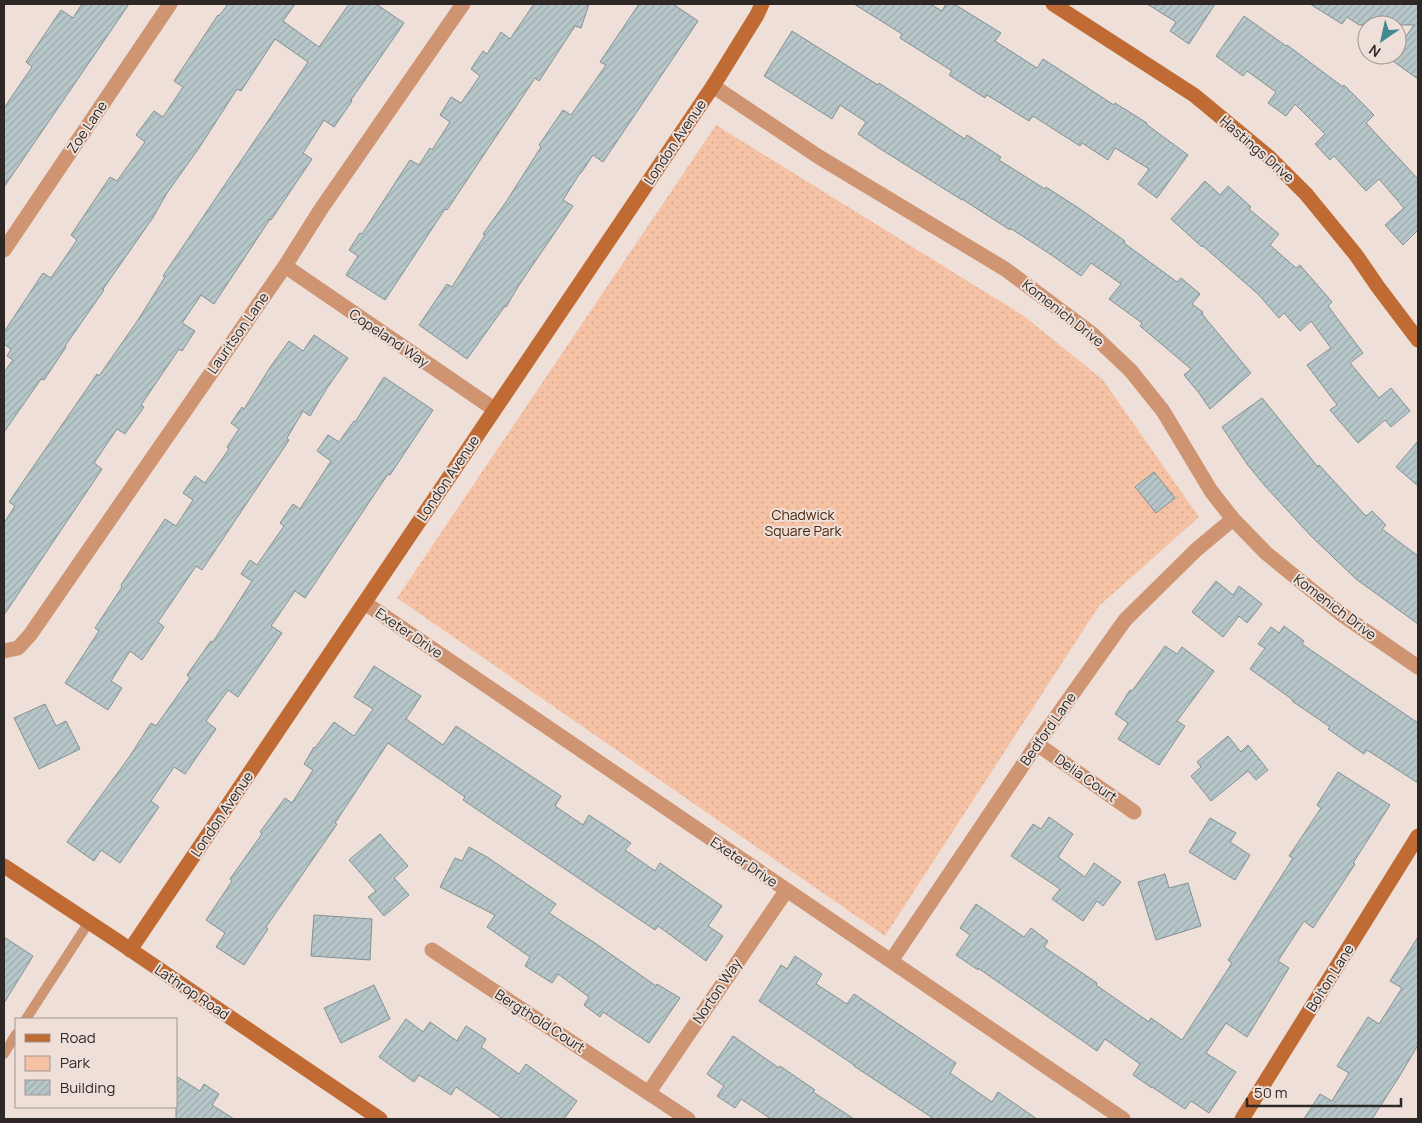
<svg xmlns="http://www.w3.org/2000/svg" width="1422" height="1123" viewBox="0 0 1422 1123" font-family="Manrope,sans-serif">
  <defs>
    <pattern id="green-dots" width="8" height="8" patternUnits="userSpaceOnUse" patternTransform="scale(1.25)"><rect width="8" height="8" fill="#f5c2a5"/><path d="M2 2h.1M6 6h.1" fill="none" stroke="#d2a78e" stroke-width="1.8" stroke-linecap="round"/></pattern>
    <pattern id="building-hatch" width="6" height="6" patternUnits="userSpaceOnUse" patternTransform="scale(1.25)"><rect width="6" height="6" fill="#b6c6c9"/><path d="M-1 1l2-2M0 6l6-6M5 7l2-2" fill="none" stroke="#9daaac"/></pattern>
  </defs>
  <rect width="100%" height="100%" fill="#eee0d9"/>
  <!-- green -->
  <path fill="url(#green-dots)" d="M716,125L1024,316L1103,380L1199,517L1099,606L885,936L397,598Z"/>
  <!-- building -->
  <path fill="url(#building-hatch)" stroke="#829193" d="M82,4H129L4,187V108L32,67L26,62L61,10L73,18Z
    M228,4H295L283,21L319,47L349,4H376L404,23L351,100L352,101L334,127L324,120L303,153L312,159L271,220L270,219L214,304L201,295L182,323L195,331L182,351L179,349L141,405L144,407L125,434L117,429L94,463L102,469L4,615V523L15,506L9,502L97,374L99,376L138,320L165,277L163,276L308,62L275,39L241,91L237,89L199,148L167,193L152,219L103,289L104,290L65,346L66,347L44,380L41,379L4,432V372L13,360L7,356L11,349L4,344V332L43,273L51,278L77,240L71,235L110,177L117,181L145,142L136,135L154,111L163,117L183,87L174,81L218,15L219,16Z
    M534,4H589L581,28L575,26L539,81L535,78L447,210L445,209L385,300L346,275L358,256L349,250L360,233L362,234L410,160L419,165L430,148L432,150L450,122L440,115L451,97L461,103L480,76L471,69L483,51L487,54L501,32L510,39Z
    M639,4H673L698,21L603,162L593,155L581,173H580L563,200L573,206L519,285L506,307L505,306L467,359L419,325L447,284L452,287L485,235L483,234L506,202L541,147L539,145L563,110L571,115L606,65L600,62Z
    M854,4H930L942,11L946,4H954L1001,33L995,41L1037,68L1043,59L1114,105L1115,103L1147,123L1146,124L1188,155L1157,198L1138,184L1149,169L1115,148L1108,160L1082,143L1080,146L1033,116L1029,121L987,95L985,98L949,75L952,71L900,38L902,34Z
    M1147,4H1215L1189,44L1170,31L1176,22Z
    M1310,4H1418V79L1390,59L1393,55H1397V49L1414,25H1359L1347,17L1342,24Z
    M1244,16L1286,46L1287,45L1343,87L1344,85L1374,115L1366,123L1418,179V230L1403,245L1385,225L1404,208L1379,179L1366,191L1334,156L1330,160L1315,144L1325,134L1295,104L1286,116L1268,103L1276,92L1247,71L1243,76L1216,56Z
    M792,31L878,85L879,83L965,139L967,135L1001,157L999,160L1045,189L1046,187L1080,209L1125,241L1124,243L1177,282L1181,278L1200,294L1192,304L1203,312L1202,314L1251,373L1210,409L1199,393L1184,375L1191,369L1140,326L1142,323L1109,299L1121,284L1091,263L1081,276L1053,256L1010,228V230L962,199V200L882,150L858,134L866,122L840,105L832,119L764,76Z
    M1205,181L1220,195L1228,186L1251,207L1249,209L1279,234L1270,245L1296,268L1300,265L1332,302L1328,306L1363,353L1350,363L1379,398L1391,388L1410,411L1391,427L1385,420L1358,443L1330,410L1337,405L1307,365L1331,348L1311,321L1300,331L1284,313L1279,318L1258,294L1203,246L1202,247L1171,219Z
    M314,335L348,358L327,388L310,416L303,411L287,438L289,440L202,570L196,566L158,622L164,627L142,660L130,651L111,681L122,688L108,710L65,683L99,631L95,628L122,587L121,585L165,519L176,526L193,500L183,493L195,476L205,483L229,449L227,447L239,429L231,423L242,407L244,409L271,366L289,341L303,351Z
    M384,377L433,410L390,475L388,474L305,598L295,591L271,626L282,633L238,697L228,690L206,721L216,729L185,774L174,767L151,801L159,807L120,863L101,850L94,861L67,842L130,756L151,723L156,726L190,678L187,675L211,641L213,642L252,581L241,574L250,560L257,565L284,526L280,523L293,504L300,509L331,461L317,451L328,435L339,442L354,421L355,422Z
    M1262,398L1318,467L1319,465L1366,516L1372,511L1386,525L1382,529L1418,556V624L1356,579L1311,536L1265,486L1247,464L1222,427Z
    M1418,441V486L1396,467Z
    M1154,472L1175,498L1156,513L1135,487Z
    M1216,581L1233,595L1239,586L1262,604L1247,623L1239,616L1223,637L1192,612Z
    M1284,626L1304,641L1302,644L1418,723V783L1367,750L1364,754L1328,729L1330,727L1292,701L1293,700L1250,669L1265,648L1258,644L1271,627L1279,633Z
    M1165,646L1177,654L1182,647L1214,671L1177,721L1185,726L1159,765L1118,739L1128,723L1115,714L1130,690L1132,691Z
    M374,666L421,696L406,719L443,745L456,726L561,796L555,806L583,825L589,815L631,843L625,850L655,871L660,863L722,906L708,926L723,936L706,961L658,926L655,930L463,800L465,797L388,743L335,823L337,824L266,927L268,929L244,965L216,947L225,933L206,920L232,881L230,879L262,834L260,832L285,798L292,803L313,770L304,764L314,747L315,748L334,722L354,736L373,709L354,697Z
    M45,704L56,726L66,721L80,749L39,769L14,718Z
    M1228,736L1241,752L1248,745L1268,770L1256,780L1248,771L1211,801L1191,776L1201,767L1197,762Z
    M1338,772L1390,805L1353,863L1355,864L1313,928L1304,921L1278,961L1289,968L1247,1037L1226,1023L1206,1053L1236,1072L1209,1113L1191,1101L1185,1109L1152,1087V1088L1133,1075L1140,1064L1105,1039L1097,1051L978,968V970L956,955L970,935L960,928L976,904L1024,937L1031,928L1048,941L1044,947L1097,983L1096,985L1149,1022L1151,1018L1182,1040L1232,963L1228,960L1293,858L1289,856L1321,808L1317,805Z
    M1049,817L1073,834L1058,857L1085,877L1094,863L1121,882L1103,906L1097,901L1083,921L1052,899L1060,889L1011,856L1033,824L1041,829Z
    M1210,818L1236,833L1230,842L1250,855L1235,880L1189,852Z
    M380,834L408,866L394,878L409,895L384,916L368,897L376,891L349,860Z
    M469,847L487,857L556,904L549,913L595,943L656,986L657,984L680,998L649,1043L603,1012L600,1017L584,1005L589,997L558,974L552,983L525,966L530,957L487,927L495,915L440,887L455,858L462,861Z
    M1165,874L1169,888L1188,883L1201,926L1156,940L1138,882Z
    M314,915L372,919L370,960L311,956Z
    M4,937L33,956L4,1003Z
    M1418,937V1045L1399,1077L1372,1119H1304L1320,1094L1332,1101L1349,1073L1337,1066L1368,1017L1379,1024L1402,988L1390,981Z
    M795,956L822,974L816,984L847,1004L854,994L956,1063L950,1073L992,1102L998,1092L1037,1119H934L854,1066V1065L759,1001L781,965L787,969Z
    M374,985L390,1019L341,1043L324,1008Z
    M406,1019L423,1032L430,1022L457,1041L466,1026L486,1039L481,1047L519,1074L526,1064L577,1101L564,1119H503L456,1087L451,1095L419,1075L414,1082L379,1057Z
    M733,1036L779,1068L780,1066L815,1090L813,1092L854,1119H771L741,1099L735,1108L717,1096L724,1086L707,1074Z
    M176,1076L200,1091L204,1084L219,1094L212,1105L234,1119H176Z"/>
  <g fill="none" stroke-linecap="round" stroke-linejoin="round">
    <!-- lane -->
    <path stroke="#cf9573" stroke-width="10" d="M26,1019L89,922
      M4,1054L16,1034"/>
    <!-- street -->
    <path stroke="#cf9573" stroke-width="15" d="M713,86L819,157L1005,269L1091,333L1131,371L1163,411L1211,491L1233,519L1266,553L1341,614L1418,667
      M4,250L170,4
      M285,266L494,409
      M365,603L1123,1119
      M4,651L18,648L30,635L285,266L321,209L463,4
      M1037,744L1134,812
      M432,950L688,1119
      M891,961L1037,744L1125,620L1196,550L1233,519
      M649,1092L786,891"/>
    <!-- secondary -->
    <path stroke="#c16b34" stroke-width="15" d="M1053,4L1194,95L1269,157L1306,194L1356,255L1378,287L1418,340
      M4,866L116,940L380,1119
      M130,950L713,86L757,15L762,4
      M1242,1119L1418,836"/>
  </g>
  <g text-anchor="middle" stroke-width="4" stroke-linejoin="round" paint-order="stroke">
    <!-- street labels -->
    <g font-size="14" fill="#2d2825" stroke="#eee0d9">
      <text transform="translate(87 127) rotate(-56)" y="5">Zoe Lane</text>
      <text transform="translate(675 142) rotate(-56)" y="5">London Avenue</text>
      <text transform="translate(1257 149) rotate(41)" y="5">Hastings Drive</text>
      <text transform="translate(1063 313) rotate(38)" y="5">Komenich Drive</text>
      <text transform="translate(238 333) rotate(-55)" y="5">Lauritson Lane</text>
      <text transform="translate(389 338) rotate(34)" y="5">Copeland Way</text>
      <text transform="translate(448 478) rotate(-56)" y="5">London Avenue</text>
      <text transform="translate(1335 607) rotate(37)" y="5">Komenich Drive</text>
      <text transform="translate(409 633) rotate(34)" y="5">Exeter Drive</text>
      <text transform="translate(1048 729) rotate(-55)" y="5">Bedford Lane</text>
      <text transform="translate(1086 778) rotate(35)" y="5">Delia Court</text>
      <text transform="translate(222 814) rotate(-56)" y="5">London Avenue</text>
      <text transform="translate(744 862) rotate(34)" y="5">Exeter Drive</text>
      <text transform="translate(1330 978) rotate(-58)" y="5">Bolton Lane</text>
      <text transform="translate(717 991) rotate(-56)" y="5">Norton Way</text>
      <text transform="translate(192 992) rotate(34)" y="5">Lathrop Road</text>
      <text transform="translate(540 1021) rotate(33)" y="5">Bergthold Court</text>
    </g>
    <!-- park labels -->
    <g font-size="14" fill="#48240e" stroke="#eee0d9">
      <text x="803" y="520">Chadwick<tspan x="803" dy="16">Square Park</tspan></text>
    </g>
  </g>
  <!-- border -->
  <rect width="1422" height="1123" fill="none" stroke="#2d2825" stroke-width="10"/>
  <!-- legend -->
  <rect x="15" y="1018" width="162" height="90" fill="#eee0d9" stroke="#a19691"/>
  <rect x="25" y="1034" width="25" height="8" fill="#c16b34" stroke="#a19691"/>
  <text x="60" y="1043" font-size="15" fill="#2d2825">Road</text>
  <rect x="25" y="1056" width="25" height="15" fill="#f5c2a5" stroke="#a19691"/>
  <text x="60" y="1068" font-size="15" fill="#2d2825">Park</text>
  <rect x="25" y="1080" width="25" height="15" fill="url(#building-hatch)" stroke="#a19691"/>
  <text x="60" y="1093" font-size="15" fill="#2d2825">Building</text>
  <!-- north arrow -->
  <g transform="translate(1382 40) rotate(214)"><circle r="24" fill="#eee0d9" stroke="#a19691"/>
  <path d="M0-4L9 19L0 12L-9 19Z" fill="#438994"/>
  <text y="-8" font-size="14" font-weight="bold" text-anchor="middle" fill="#2d2825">N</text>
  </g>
  <!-- scale -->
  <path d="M1247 1098v8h154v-8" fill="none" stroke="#2d2825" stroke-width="2.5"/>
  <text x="1254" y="1098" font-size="15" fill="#2d2825" stroke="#eee0d9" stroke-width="4" paint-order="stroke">50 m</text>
</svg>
